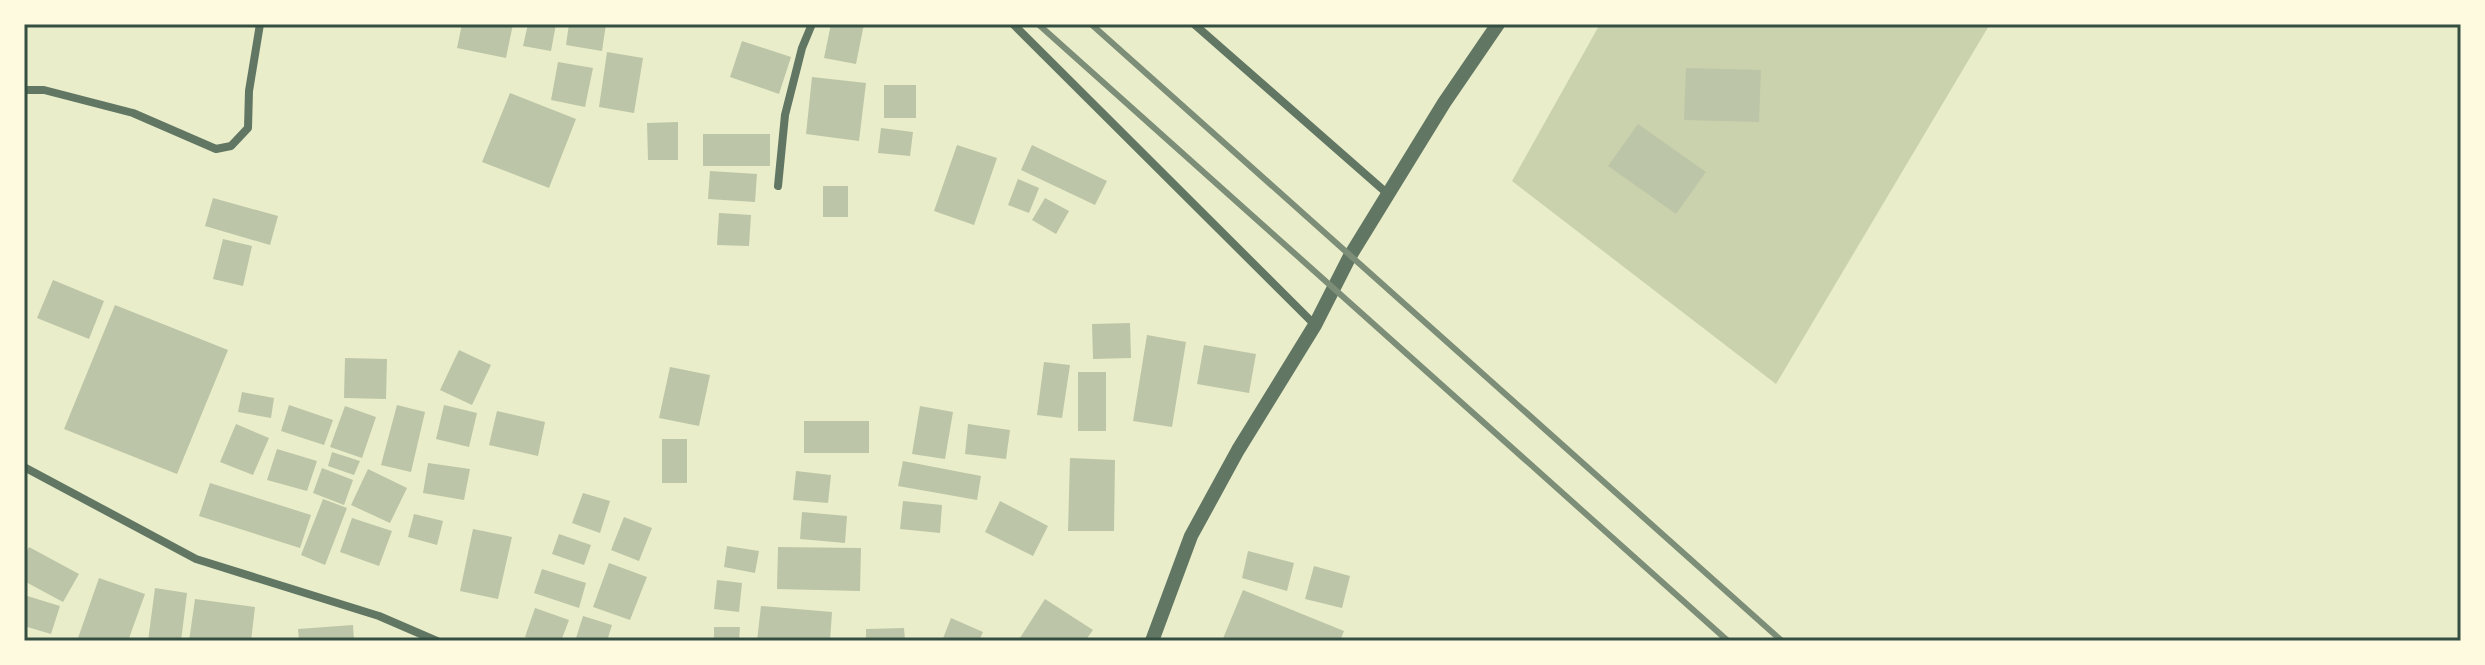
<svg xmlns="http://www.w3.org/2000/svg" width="2485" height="665" viewBox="0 0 2485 665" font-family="'Archivo Narrow',sans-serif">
  <rect width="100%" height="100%" fill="#e9edc9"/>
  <!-- green -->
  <path fill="#cad2ad" d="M1600,24H1990L1776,384L1512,181Z"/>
  <!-- building -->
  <path fill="#bcc5a7" d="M462,24H513L506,58L457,48Z
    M528,24H556L551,51L523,46Z
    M569,24H606L602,51L566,45Z
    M831,24H864L856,64L824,58Z
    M742,41L791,57L779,94L730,77Z
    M607,52L643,58L634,113L599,107Z
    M558,62L593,68L585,107L551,100Z
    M1686,68L1761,70L1759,122L1684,120Z
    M812,77L866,83L859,141L806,134Z
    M884,85H916V118H884Z
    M510,93L576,119L549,188L482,162Z
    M678,122V160H648L647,123Z
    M1638,124L1706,172L1676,214L1608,166Z
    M881,128L913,132L910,156L878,153Z
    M703,134H770V166H703Z
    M957,145L997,158L974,225L934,211Z
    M1032,145L1107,181L1095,205L1021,170Z
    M710,171L757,174L755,202L708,199Z
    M1018,179L1039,188L1029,213L1008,205Z
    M823,186H848V217H823Z
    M213,198L278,216L270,245L205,226Z
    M1045,198L1069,211L1056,234L1032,220Z
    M719,213L751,215L749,246L717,245Z
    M223,239L252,246L243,286L213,279Z
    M53,280L104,301L89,339L37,318Z
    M115,305L228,350L177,474L64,429Z
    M1130,323L1131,358L1093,359L1092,324Z
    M1147,335L1186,342L1172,427L1133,421Z
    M1204,345L1256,354L1249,393L1197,384Z
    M459,350L491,365L472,405L440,390Z
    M345,358L387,359L386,399L344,398Z
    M1044,362L1070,365L1062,418L1037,415Z
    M670,367L710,375L699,426L659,418Z
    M1078,372H1106V431H1078Z
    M242,392L274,398L271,418L238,412Z
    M289,405L333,420L324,445L281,431Z
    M397,405L425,412L411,472L381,465Z
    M444,405L477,413L469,447L436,439Z
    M345,406L376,417L362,458L330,447Z
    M920,406L953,412L945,459L912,454Z
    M497,411L545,422L538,456L489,445Z
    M804,421H869V453H804Z
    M236,424L269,438L253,475L220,462Z
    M968,424L1010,430L1006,459L965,454Z
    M662,439H687V483H662Z
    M277,449L317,461L307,491L267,480Z
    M332,452L360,461L354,475L328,466Z
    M1070,458L1115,460L1114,531H1068Z
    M903,461L981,476L977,500L898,486Z
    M428,463L470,469L464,500L423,493Z
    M322,468L353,480L344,505L313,493Z
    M368,469L407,488L390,523L351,505Z
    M796,471L831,475L828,503L793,500Z
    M210,483L311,515L300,548L199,516Z
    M583,493L610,501L600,533L572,523Z
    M323,499L347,508L325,565L301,555Z
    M903,501L942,505L940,533L900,529Z
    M1000,501L1048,526L1033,556L985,532Z
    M802,512L847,516L845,543L800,539Z
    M414,514L443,521L437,545L408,537Z
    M624,517L652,528L639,561L611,550Z
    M352,518L392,531L379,566L340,552Z
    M473,529L512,537L498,599L460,591Z
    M559,534L591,545L584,565L552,554Z
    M727,546L759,551L755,573L724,567Z
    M29,547L79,574L63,602L24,581V556Z
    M778,547L861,548L860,591L777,589Z
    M1248,551L1294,563L1287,591L1242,578Z
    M609,563L647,577L630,620L593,607Z
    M1314,566L1350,576L1342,608L1305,599Z
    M542,569L586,583L579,608L534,593Z
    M99,578L145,594L128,641H77Z
    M717,580L742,583L739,612L714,609Z
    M155,588L187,593L181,641H148Z
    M1243,590L1344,631L1340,641H1222Z
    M24,595L60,606L51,634L24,626Z
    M195,599L255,607L251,641H189Z
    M1045,599L1093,630L1085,641H1018Z
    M761,606L832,612L830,641H757Z
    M535,608L569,620L561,641H537L525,637Z
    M583,616L612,625L607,641L576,638Z
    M951,618L983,632L979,641H942Z
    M353,625L354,641H299L298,629Z
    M714,627H740L739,641H714Z
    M904,628L905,641H866V629Z"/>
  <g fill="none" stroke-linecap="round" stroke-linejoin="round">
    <!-- minor -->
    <path stroke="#617663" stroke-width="8" d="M1013,24L1315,325
      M1194,24L1389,195
      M24,90H44L133,113L216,149L231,146L248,128L249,91L260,24
      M778,186L785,115L802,48L812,24
      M24,467L196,559L379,616L437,641"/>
    <!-- tertiary -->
    <path stroke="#617663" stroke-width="14" d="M1152,641L1191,536L1238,450L1315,325L1350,256L1444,103L1498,24"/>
    <!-- rail -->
    <path stroke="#7c8e77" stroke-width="6" d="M1038,24L1728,641
      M1091,24L1782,641"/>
  </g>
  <!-- border -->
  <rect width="2485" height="665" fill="none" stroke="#fefae0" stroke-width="52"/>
  <rect x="26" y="26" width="2433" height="613" fill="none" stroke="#344e41" stroke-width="3"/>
</svg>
